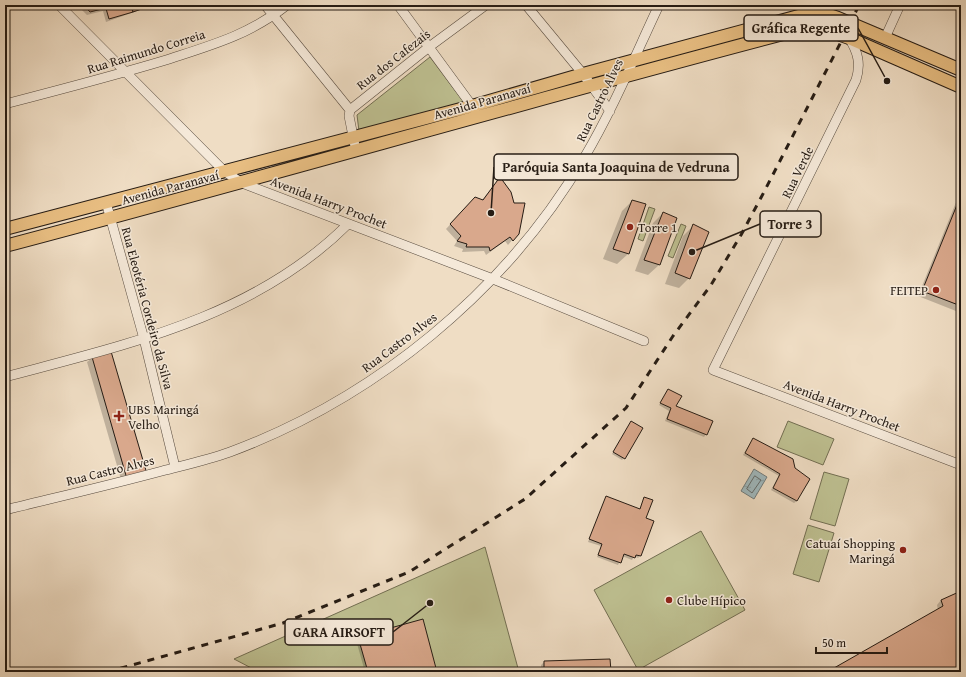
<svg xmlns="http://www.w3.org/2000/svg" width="966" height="677" viewBox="0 0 966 677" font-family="'Gentium Book Plus',serif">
  <defs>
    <pattern id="water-ripples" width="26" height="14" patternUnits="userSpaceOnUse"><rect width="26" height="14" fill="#9fb9bf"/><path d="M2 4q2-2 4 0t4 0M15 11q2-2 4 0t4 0" fill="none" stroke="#899ea3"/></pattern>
  </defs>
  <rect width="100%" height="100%" fill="#efddc4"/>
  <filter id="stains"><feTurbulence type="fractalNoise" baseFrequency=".005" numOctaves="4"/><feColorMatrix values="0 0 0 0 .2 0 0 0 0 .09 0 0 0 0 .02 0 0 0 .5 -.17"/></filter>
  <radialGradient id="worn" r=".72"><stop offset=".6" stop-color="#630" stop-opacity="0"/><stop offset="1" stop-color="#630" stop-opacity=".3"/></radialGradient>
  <!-- green -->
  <path fill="#bec091" stroke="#726e52" d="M430,57L466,105L359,131L357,115Z
    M649,207L655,209L643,241L638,239Z
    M681,224L686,226L673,258L668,256Z
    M788,421L834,439L823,465L777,447Z
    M824,472L849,479L835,526L810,519Z
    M808,525L834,533L819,582L793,574Z
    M701,531L745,610L638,670L594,590Z
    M485,547L519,672H259L234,659Z"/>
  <!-- water -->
  <path fill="url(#water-ripples)" stroke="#6f7a7b" d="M754,469L767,477L754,499L741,491Z"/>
  <!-- shadow -->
  <path fill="#0003" d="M77,5H154L106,22L103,11L87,15Z
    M496,183L518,233L508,245L505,241L486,255L484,251L462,252L463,249L454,246L457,241L446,229L470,203L482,200Z
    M961,190V313L918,296Z
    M632,201L645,205L628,254L617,264L603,259L622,211Z
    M663,213L676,219L659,265L648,275L635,271L653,223Z
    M694,225L689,278L679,288L665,284L683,236Z
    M92,358L145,474L122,483L87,362Z
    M668,390L674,407L706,434L704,437L665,421L669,411L659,405Z
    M631,422L624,458L622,460L612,454Z
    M753,439L792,460L797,501L794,503L771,490L779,476L743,455Z
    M606,497L639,510L644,498L645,518L640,556L638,558L634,556L632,560L622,556L618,565L597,557L601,546L588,542Z
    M961,593V672H829L938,610L937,605L941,600Z
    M358,638L436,672H365L356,640Z
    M544,662L610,671L541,672V665Z"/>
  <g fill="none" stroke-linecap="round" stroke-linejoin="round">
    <!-- shore -->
    <path stroke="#626a6a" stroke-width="1" d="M755,476L761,480L752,493L747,489Z"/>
  </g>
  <!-- building -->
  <path fill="#d9a88c" stroke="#261c14" d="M84,5H105L106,8L90,12Z
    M105,5H131L133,12L109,19Z
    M131,5H153L133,12Z
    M500,177L511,192L514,203H525L519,234L513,241L510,237L490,251L489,247H466L467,244L457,241L461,236L450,224L475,197L483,200Z
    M961,195V306L922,291Z
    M632,200L646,204L629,254L613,249Z
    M663,212L677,218L660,265L644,260Z
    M693,224L709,232L690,279L675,273Z
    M110,348L147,474L127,479L92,357Z
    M668,389L682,396L676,406L713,421L707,435L667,419L671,408L660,403Z
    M631,421L643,428L625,459L613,452Z
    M753,438L793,459L795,468L810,479L797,501L773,488L780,474L745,453Z
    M606,496L640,509L644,497L653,500L646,518L654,521L641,556L636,555L635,558L624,554L621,563L598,555L602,544L589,539Z
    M961,591V672H827L943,606L941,600Z
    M423,619L437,672H368L358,637Z
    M610,659L611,671L544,672V661Z"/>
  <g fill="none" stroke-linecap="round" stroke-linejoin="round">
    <!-- minor casing -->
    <g stroke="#584c40" stroke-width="10">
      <path id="minor" d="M59,5L224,171L242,183L493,279L644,341
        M265,5L350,110
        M398,5L475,110
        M526,5L583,74L610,111
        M854,25L849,38C858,52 861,64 856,80L713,370L961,465
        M885,38L900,5
        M5,104C59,90 113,76 166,60C212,45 249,35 287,5
        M356,151L349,116L350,110L429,47L486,5
        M106,202L144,339L175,467
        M5,377C128,344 255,317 348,224
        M5,510C58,497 110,485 162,471C185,465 208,460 230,452C375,398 505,292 584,158C613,109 635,56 659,5"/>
    </g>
    <!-- major casing -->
    <g stroke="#261c14" stroke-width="14">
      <path id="major" d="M5,229L472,106L583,74L806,14L823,13L838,18L961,70
        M5,246C274,175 541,97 810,27H818L849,38L961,87"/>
    </g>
    <!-- minor -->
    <use href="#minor" stroke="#f5e9d9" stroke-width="9"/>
    <!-- major -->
    <use href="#major" stroke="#e8be82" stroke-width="12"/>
    <!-- rail -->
    <path stroke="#261c14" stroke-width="3" stroke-dasharray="7 7" stroke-linecap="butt" d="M107,672L283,623L409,572L525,499L626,408L673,336L711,285L741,235L764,192L844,36L859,5"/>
  </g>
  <!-- markers -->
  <g fill="#8f2418" stroke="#f5e9d9" stroke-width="1.5">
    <circle cx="630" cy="227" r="4"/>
    <circle cx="936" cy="290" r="4"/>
    <path d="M117 410h4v4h4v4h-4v4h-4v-4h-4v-4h4z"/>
    <circle cx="903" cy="550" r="4"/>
    <circle cx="669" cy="600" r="4"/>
  </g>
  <g text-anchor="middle" stroke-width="3" stroke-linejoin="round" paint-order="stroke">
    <!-- street labels -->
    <g font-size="13" fill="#261c14" stroke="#f5e9d9">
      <text transform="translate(146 51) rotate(-17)" y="5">Rua Raimundo Correia</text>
      <text transform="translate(393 59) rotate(-38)" y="5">Rua dos Cafezais</text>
      <text transform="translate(599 100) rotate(-64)" y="5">Rua Castro Alves</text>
      <text transform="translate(482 101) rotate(-16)" y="5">Avenida Paranavaí</text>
      <text transform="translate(797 172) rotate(-64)" y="5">Rua Verde</text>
      <text transform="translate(170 187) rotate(-15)" y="5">Avenida Paranavaí</text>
      <text transform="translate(329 202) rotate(21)" y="5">Avenida Harry Prochet</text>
      <text transform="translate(148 308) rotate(75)" y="5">Rua Eleotéria Cordeiro da Silva</text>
      <text transform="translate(399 342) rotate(-37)" y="5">Rua Castro Alves</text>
      <text transform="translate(842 405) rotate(21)" y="5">Avenida Harry Prochet</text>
      <text transform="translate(110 470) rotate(-14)" y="5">Rua Castro Alves</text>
    </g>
    <!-- poi labels -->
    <g font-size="13" fill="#261c14" stroke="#f5e9d9" text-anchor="start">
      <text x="638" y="232">Torre 1</text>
      <text x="928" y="295" text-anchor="end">FEITEP</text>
      <text x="128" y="414">UBS Maringá<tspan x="128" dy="15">Velho</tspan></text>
      <text x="895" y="548" text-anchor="end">Catuaí Shopping<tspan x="895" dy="15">Maringá</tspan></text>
      <text x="677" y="605">Clube Hípico</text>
    </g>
  </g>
  <!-- callouts -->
  <path fill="none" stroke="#261c14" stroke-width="1.5" d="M887 81L858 28M491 213L494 167M692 252L760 224M430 603L393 632"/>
  <g fill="#261c14" stroke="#f5e9d9" stroke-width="1.5">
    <circle cx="887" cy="81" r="4"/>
    <circle cx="491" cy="213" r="4"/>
    <circle cx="692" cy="252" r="4"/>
    <circle cx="430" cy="603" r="4"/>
  </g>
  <g fill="#f5e9d9" stroke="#261c14" stroke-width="1.5">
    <rect x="744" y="15" width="114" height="26" rx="4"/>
    <rect x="494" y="154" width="244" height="26" rx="4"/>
    <rect x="760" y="211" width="61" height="26" rx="4"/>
    <rect x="285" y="619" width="108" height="26" rx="4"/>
  </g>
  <g font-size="14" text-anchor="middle" font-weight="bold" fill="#261c14">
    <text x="801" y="33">Gráfica Regente</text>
    <text x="616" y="172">Paróquia Santa Joaquina de Vedruna</text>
    <text x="790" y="229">Torre 3</text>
    <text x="339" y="637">GARA AIRSOFT</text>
  </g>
  <!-- margin -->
  <rect width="966" height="677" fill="none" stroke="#efddc4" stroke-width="20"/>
  <rect x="6" y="6" width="954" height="665" fill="none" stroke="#261c14" stroke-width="2"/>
  <rect x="10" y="10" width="946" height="657" fill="none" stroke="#261c14"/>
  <!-- scale -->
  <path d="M816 647v6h71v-6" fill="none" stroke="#261c14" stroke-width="2"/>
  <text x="822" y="647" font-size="12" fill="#261c14" stroke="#f5e9d9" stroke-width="3" paint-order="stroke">50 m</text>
  <rect width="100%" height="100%" filter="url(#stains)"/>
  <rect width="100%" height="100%" fill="url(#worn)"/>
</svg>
